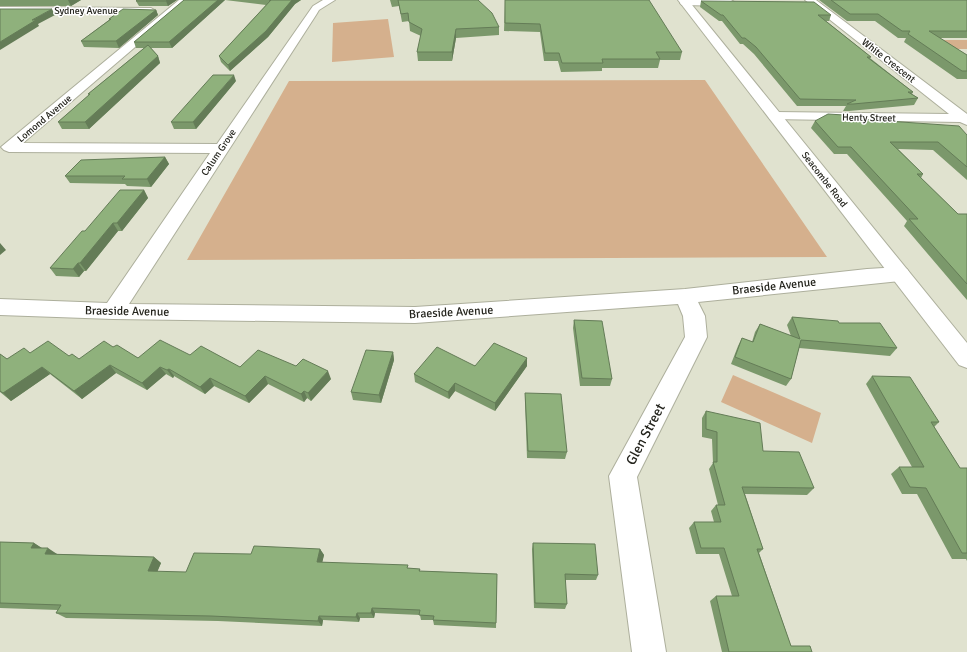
<svg xmlns="http://www.w3.org/2000/svg" width="967" height="652" viewBox="0 0 967 652" font-family="Signika,sans-serif">
  <rect width="100%" height="100%" fill="#e0e2cf"/>
  <!-- green -->
  <path fill="#d5b08d" d="M388,19L394,57L332,62L333,23Z
    M940,40H967V49H955Z
    M705,80L827,257L187,260L289,81Z
    M733,375L821,413L812,443L721,402Z"/>
  <g fill="none" stroke-linecap="round" stroke-linejoin="round">
    <!-- minor casing -->
    <g stroke="#adaf9c" stroke-width="2">
      <path id="minor" d="M179,0H190L23,143L217,144L313,6L323,0H335L319,10L316,15L129,304L415,307L685,289L867,269L900,267L907,269L910,274L907,279L900,281L698,302L705,316L707,337L637,477L666,652H632L609,476L685,337L683,316L678,304L415,323L113,319L0,315V299L107,303L210,153L9,152L4,150L1,147Z
        M685,0H731L736,3L731,6L682,5L680,3Z
        M805,0H816L967,114V125L960,122L770,119L768,116L770,113L775,112L949,114Z
        M0,7L151,8L156,11L151,14L0,13Z"/>
    </g>
    <!-- major casing -->
    <g stroke="#adaf9c" stroke-width="2">
      <path id="major" d="M678,0H688L967,343V368L959,365Z"/>
    </g>
    <!-- minor -->
    <use href="#minor" fill="#fff" fill-rule="evenodd"/>
    <!-- major -->
    <use href="#major" fill="#fff" fill-rule="evenodd"/>
  </g>
  <!-- wall -->
  <path fill="#7b986b" d="M0,0H81L71,6H0Z
    M137,0H177L168,6H139L136,1Z
    M184,0H301L295,4L268,37L230,71L221,62L219,56L266,5L225,0L172,48H151L158,56L160,63L89,129H62L58,122L89,95L88,94L144,48H136L134,42Z
    M390,0H478L499,27V35L456,38L452,61H418L417,52L421,36L410,31L409,21L402,22L399,6L392,7Z
    M505,0L682,52L680,60H660L658,68H602V71L561,72L558,61H544L540,32L504,31Z
    M819,0H967V38H940L967,55V79H957L904,42L906,38H898L875,21H847Z
    M701,1L831,15L829,21H826L871,57L870,58L913,92L912,94L918,98L914,105L849,111H843L846,106H797L754,54L743,44H740L722,21H719L700,7Z
    M156,10L158,15L119,48L84,47L81,41L109,20V19Z
    M236,81L196,129H174L171,122Z
    M844,118L967,135V180L933,150L898,149L923,174L921,178L958,214H967V300L904,226L907,221L847,154H834L811,128L815,121Z
    M165,157L169,164L151,187L127,186L125,184L70,183L65,176Z
    M144,190L148,198L122,231H118L86,271H84L79,277L56,276L50,268L85,231Z
    M792,317L839,323L897,348L890,356L799,348L791,379L786,386L731,364L738,346L742,338L752,342L755,332L760,324L791,336L787,325Z
    M574,320L612,379L610,386H580L573,328Z
    M113,347L138,358L190,355L240,367L296,366L331,379L311,401L307,398L304,402L268,384L249,403L214,386L205,394L174,376L173,378L166,374L147,390L116,373L82,399L50,374L11,401L0,392V354L7,359L30,353L69,356L79,359Z
    M393,352L394,360L381,403L353,400L351,392Z
    M527,358V366L495,411L455,391L449,399L415,382L414,374Z
    M872,376L939,422L934,427L960,468H967V561L966,559H952L917,494H902L891,474L899,467H912L866,384Z
    M525,393L567,452L565,459L527,458L525,401Z
    M706,411L814,488L807,495L745,494L763,549L759,553L791,646L812,652H722L710,601L716,596H732L719,554H696L689,528L694,522H714L711,511L716,505H718L709,469L713,463L712,439L702,437V418Z
    M0,542L34,543L42,548L57,554L154,557L161,563L157,572H186L251,554L320,549L324,555L322,562L420,569V571L497,574L496,628L434,625L433,620H421L420,615L375,613L374,618H360L359,622L323,620L322,626L218,621L66,618L56,613L58,610L0,608Z
    M533,543L598,575L596,580H565L567,604L565,609L534,608L532,549Z"/>
  <!-- shaded-wall -->
  <path fill="#647c57" d="M68,0H81L71,6Z
    M167,0H177L168,6L166,1Z
    M218,0H225L172,48L169,42Z
    M292,0H301L295,4L268,37L230,71L228,65Z
    M52,9L55,15L38,24L39,26L0,50V42L32,20Z
    M156,10L158,15L119,48L116,41Z
    M456,29V38L452,61V52Z
    M158,56L160,63L89,129L85,122Z
    M234,75L236,81L196,129L193,122Z
    M165,157L169,164L151,187L147,179Z
    M144,190L148,198L122,231L117,223Z
    M113,223L118,231L86,271L80,263Z
    M0,243L6,250L0,255Z
    M78,263L84,271L79,277L73,269Z
    M393,352L394,360L381,403L379,395Z
    M527,358V366L495,411V403Z
    M110,365L116,373L82,399L74,391Z
    M42,367L50,374L11,401L3,393Z
    M160,367L166,374L147,390L142,383Z
    M169,369L174,376L173,378L167,370Z
    M328,371L331,379L311,401L308,393Z
    M265,376L268,384L249,403L245,396Z
    M210,378L214,386L205,394L200,387Z
    M455,383V391L449,399L448,392Z
    M304,391L307,398L304,402L301,394Z
    M34,543L43,549L31,548Z
    M48,548L57,554H45Z
    M320,549L324,555L321,568L317,562Z
    M154,557L161,563L155,577L148,571Z
    M372,608L375,613L374,618L371,613Z
    M357,613L360,618L359,622L356,617Z
    M319,616L323,620L322,626L318,621Z"/>
  <!-- building -->
  <path fill="#8fb17c" stroke="#647c57" d="M137,0H167L166,1H136Z
    M184,0H218L169,42H134Z
    M269,0H292L266,31L228,65L219,56L271,0Z
    M398,0H478L492,13L499,27L456,29L452,52H417L422,29L409,22L408,13L401,14Z
    M505,0H649L682,52H656L660,59H602L603,63H562L559,53H545L540,24L505,23Z
    M831,0H967V31H929L967,55V71H962L908,34L910,31H902L878,14H850Z
    M701,1L814,2L831,15H818L871,57H867L913,92H908L918,98L853,104H847L856,100L800,99L756,47L745,38H742L723,15H721Z
    M0,9H52L32,20H36L0,42Z
    M123,9L156,10L116,41H81L111,19H109Z
    M148,45L158,56L85,122H58L90,94H88Z
    M213,75H234L193,122H171Z
    M828,114L844,115V118L959,126L967,135V167L938,142H890L923,174H917L958,214H967V284L909,219H918L851,147H838L815,121Z
    M165,157L147,179H122L125,176H65L81,160Z
    M120,190H144L117,223H113L80,263H78L73,269L50,268L82,231H85Z
    M792,317L838,321L839,323H880L897,348L801,340L791,379L735,357L742,338L753,342L760,324L800,339Z
    M574,320L602,321L612,379L582,378Z
    M160,340L190,355L201,346L240,367L258,350L296,366L303,359L328,371L308,393L304,391L301,394L265,376L245,396L210,378L200,387L169,369L167,370L160,367L142,383L110,365L74,391L42,367L3,393L0,391V354L7,359L24,348L30,353L48,341L69,356L72,354L79,359L104,341L113,347L117,345L138,358Z
    M494,343L527,358L495,403L455,383L448,392L414,374L437,347L475,366Z
    M366,350L393,352L379,395L351,392Z
    M872,376L910,377L939,422H931L960,468H967V553H962L926,488L910,487L899,467H924Z
    M525,393L561,394L567,452L528,451Z
    M706,411L760,423L763,451L799,452L814,488L742,487L763,549H757L791,646H810L812,652H729L716,596H739L724,548H701L694,522H721L716,505H725L713,462H717V432L706,429Z
    M0,542L34,543L31,548H48L45,554L154,557L148,571L186,572L194,553L251,554L254,546L320,549L317,562L408,565L407,568L420,569L419,571L497,574L496,623L433,620L434,616L419,615L420,610L372,608L371,613H357L356,617L319,616L318,621L211,616L56,613L61,605L0,603Z
    M533,543L595,544L598,575L565,574L567,604L535,603Z"/>
  <g text-anchor="middle" stroke-width="3" stroke-linejoin="round" paint-order="stroke">
    <!-- far-street labels -->
    <g font-size="10" fill="#24241d" stroke="#fff">
      <text x="86" y="14">Sydney Avenue</text>
      <text transform="translate(889 60) rotate(38)" y="4">White Crescent</text>
      <text transform="translate(869 117) rotate(1)" y="4">Henty Street</text>
      <text transform="translate(44 118) rotate(-40)" y="4">Lomond Avenue</text>
      <text transform="translate(218 152) rotate(-56)" y="4">Calum Grove</text>
      <text transform="translate(825 179) rotate(52)" y="4">Seacombe Road</text>
    </g>
    <!-- street labels -->
    <g font-size="12" fill="#24241d" stroke="#fff">
      <text transform="translate(774 286) rotate(-6)" y="4">Braeside Avenue</text>
      <text transform="translate(127 311) rotate(1)" y="4">Braeside Avenue</text>
      <text transform="translate(451 312) rotate(-3)" y="4">Braeside Avenue</text>
    </g>
    <!-- near-street labels -->
    <g font-size="14" fill="#24241d" stroke="#fff">
      <text transform="translate(645 434) rotate(-62)" y="5">Glen Street</text>
    </g>
  </g>
</svg>
